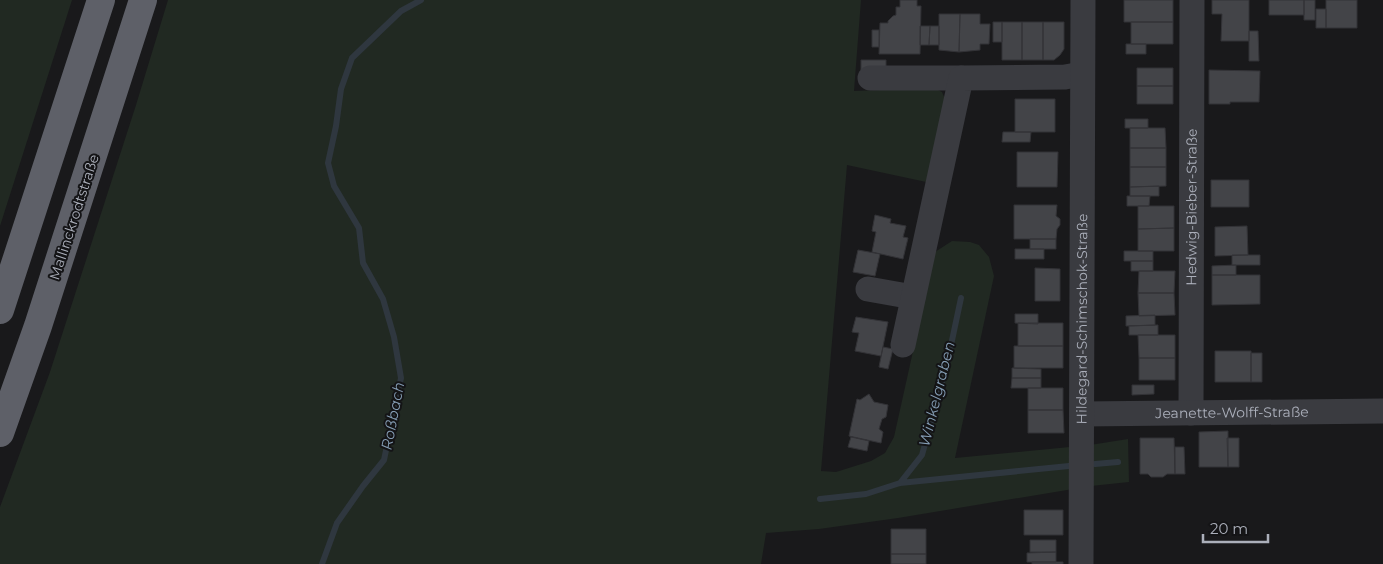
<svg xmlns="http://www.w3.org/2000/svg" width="1383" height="564" viewBox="0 0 1383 564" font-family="Montserrat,sans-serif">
  <rect width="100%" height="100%" fill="#19191b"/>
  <!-- green -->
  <path fill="#212922" d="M0,0H72L0,226Z
    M168,0H861L854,91L934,88L942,92L945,99L931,183L847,165L821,471L836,472L871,461L885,453L894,437L935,252L952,241L970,242L979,245L989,257L994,276L955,458L1090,445L1128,439L1129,482L1091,486L898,518L819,529L766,533L761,564H0V507L50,372L136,105Z"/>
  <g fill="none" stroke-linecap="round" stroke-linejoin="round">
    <!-- stream -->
    <path stroke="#2f373f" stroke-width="6" d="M1095,464L1118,462
      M900,483L922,455L947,364L961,298
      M820,499L866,494L900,483L1069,466
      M322,564L337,523L363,486L384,460L401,378L394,337L383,299L363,263L359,228L334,186L328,163L336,126L341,89L352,58L401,11L421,0"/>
  </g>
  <!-- building -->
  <path fill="#434448" stroke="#333337" d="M900,0H917V6H921L920,54H879L880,23H888V21L893,16L896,15V7H900Z
    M1124,0H1173V22H1124Z
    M1212,0H1249V41H1221L1222,14H1212Z
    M1269,0H1304V15H1269Z
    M1304,0H1315V20H1304Z
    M1326,0H1357V28H1326Z
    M1316,9H1326V28H1316Z
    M939,14H960L959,52L939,50Z
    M960,14H980V24H990L989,44H980V50L959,52Z
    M993,22H1002V42H993Z
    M1002,22H1022V60H1002Z
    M1022,22H1043V60H1022Z
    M1043,22H1064V49L1060,55L1054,60H1043Z
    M1131,22H1173V44H1131Z
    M920,26H930L929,45H920Z
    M930,26H939V45H929Z
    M872,30H879V47H872Z
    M1249,31H1258L1259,61H1249Z
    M1126,44H1146V54H1126Z
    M861,60H886V69L861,70Z
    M1137,68H1173V86H1137Z
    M1209,70L1260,71L1259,102H1230V104H1209Z
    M1137,86H1173V104H1137Z
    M1015,99H1055V132H1015Z
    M1125,119H1148V128H1125Z
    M1130,128H1165L1166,148H1130Z
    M1003,132H1031L1030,142H1002Z
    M1130,148H1166V167H1130Z
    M1017,152H1058L1057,187H1017Z
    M1130,167H1166V186L1130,187Z
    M1211,180H1249V207H1211Z
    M1159,186V196H1130V187Z
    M1127,196H1150L1149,206H1127Z
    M1014,205H1057L1056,216L1060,219V225L1057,229L1056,239H1014Z
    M1138,206H1174V228L1138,229Z
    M875,215L891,219L890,223L906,226L903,237L908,238L903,259L872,252L876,232L872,231Z
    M1247,226L1248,255L1215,256V227Z
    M1174,228V251H1138V229Z
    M1030,239H1056V249H1030Z
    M1015,249H1044V259H1015Z
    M858,250L880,254L875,276L853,272Z
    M1124,251H1153V261H1124Z
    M1232,255H1260V265H1232Z
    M1131,261H1153V271H1131Z
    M1236,265V275H1212V266Z
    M1035,268L1060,269V301H1035Z
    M1139,271H1175L1174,293H1138Z
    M1212,275H1260V304L1212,305Z
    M1138,293H1174L1175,315L1139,316Z
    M1015,314H1038V324L1015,323Z
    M1155,315V325L1126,326V316Z
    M856,317L888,322L881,356L855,351L859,333L852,332Z
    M1018,323H1063V346H1018Z
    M1158,325V335H1129V326Z
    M1138,335H1175V358H1139Z
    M1014,346H1063V368H1014Z
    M883,347L893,349L888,369L879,367Z
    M1215,351H1251V382H1215Z
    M1251,353H1262V382H1251Z
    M1139,358H1175V380H1139Z
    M1012,368L1041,369V378H1012Z
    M1012,378H1041V388H1011Z
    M1132,385H1154V394L1132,395Z
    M1028,388H1063V410H1028Z
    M869,394L874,402L888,405L886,417L882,419L879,429L883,432L881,443L849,436L857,399L860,400Z
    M1028,410H1063L1064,433H1028Z
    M1228,431V467H1199V432Z
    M851,437L869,441L867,451L848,447Z
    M1140,438H1174L1175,474H1167L1163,477H1151L1148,474H1140Z
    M1227,438H1239V467H1228Z
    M1175,447H1184L1185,474H1175Z
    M1024,510H1063V535H1024Z
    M891,529H926V554H891Z
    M1030,540H1056V552H1030Z
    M1056,552V562H1027V553Z
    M891,554H926V564H891Z
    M1032,562H1063V564H1032Z"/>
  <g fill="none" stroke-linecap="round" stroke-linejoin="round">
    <!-- minor -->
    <g stroke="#3a3b40" stroke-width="25">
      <path d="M870,78H961"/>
      <path d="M868,289L913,297"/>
      <path d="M903,345L961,78L1065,77L1082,74"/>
      <path id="s1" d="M1191,413L1192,0"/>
      <path id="s2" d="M1082,414L1383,411"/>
      <path id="s3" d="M1081,564L1083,0"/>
    </g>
    <!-- trunk -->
    <path stroke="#5e6068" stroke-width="28" d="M0,310L101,0
      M0,433L38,326L143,0"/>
  </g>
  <g text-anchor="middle" stroke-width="4" stroke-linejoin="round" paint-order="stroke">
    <!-- street labels -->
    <g font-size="14" fill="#abafba" stroke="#141416">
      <text dy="5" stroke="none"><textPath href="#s1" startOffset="206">Hedwig-Bieber-Straße</textPath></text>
      <text transform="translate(74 217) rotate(-72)" y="5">Mallinckrodtstraße</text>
      <text dy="5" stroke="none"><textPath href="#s3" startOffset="245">Hildegard-Schimschok-Straße</textPath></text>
      <text dy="5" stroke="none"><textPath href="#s2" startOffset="150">Jeanette-Wolff-Straße</textPath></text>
    </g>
    <!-- water labels -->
    <g font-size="15" font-style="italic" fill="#849cb3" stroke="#141416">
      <text transform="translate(937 394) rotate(-76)" y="5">Winkelgraben</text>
      <text transform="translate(393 416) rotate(-79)" y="5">Roßbach</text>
    </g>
  </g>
  <!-- scale -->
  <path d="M1203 534v8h65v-8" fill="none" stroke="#abafba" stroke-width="2.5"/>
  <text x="1210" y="534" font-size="15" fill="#abafba" stroke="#141416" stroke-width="4" paint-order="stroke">20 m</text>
</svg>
